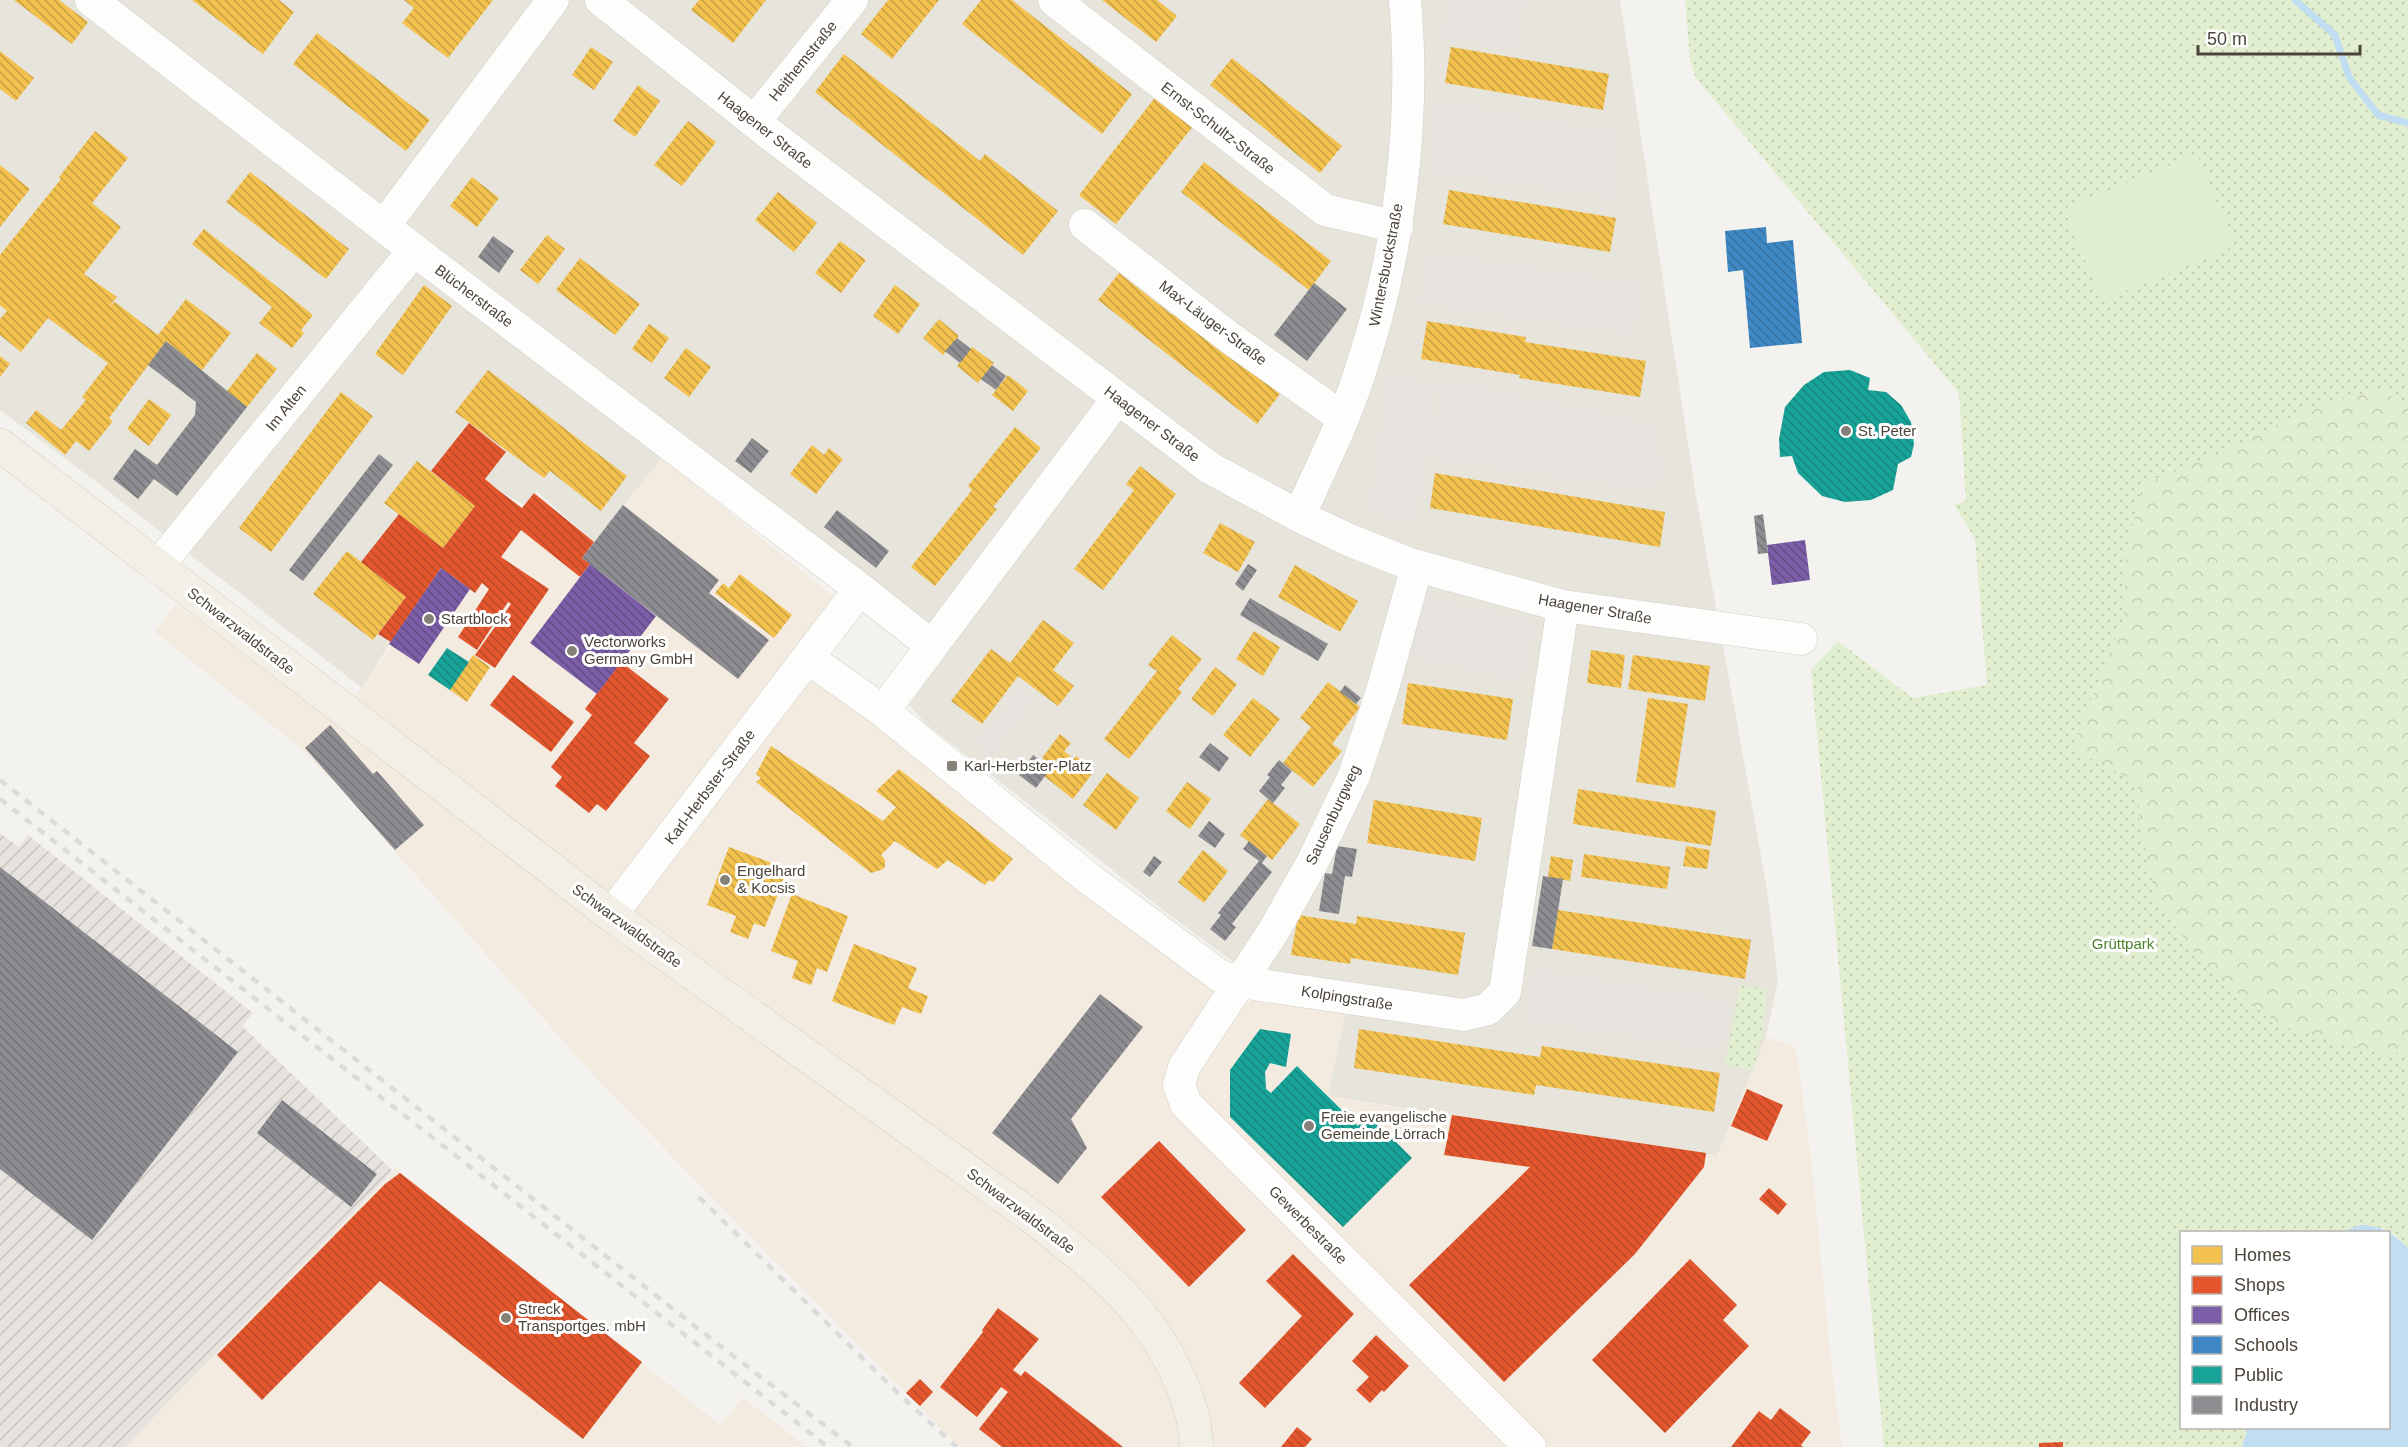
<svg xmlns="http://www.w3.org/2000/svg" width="2408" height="1447" viewBox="0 0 2408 1447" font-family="Arial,sans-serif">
  <defs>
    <pattern id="industrial-furrows" width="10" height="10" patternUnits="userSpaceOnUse" patternTransform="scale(1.5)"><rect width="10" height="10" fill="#e6e2de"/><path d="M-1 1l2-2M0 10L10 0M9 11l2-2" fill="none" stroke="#c7c3bf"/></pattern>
    <pattern id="grass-dots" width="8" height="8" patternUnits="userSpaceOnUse" patternTransform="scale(1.5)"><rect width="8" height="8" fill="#e1eecf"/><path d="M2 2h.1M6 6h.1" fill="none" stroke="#c3cdb2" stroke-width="1.8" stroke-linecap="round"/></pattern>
    <pattern id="forest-crowns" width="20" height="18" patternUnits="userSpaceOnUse" patternTransform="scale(1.5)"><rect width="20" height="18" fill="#e1eecf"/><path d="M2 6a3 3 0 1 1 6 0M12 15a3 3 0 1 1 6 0" fill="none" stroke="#c3cdb2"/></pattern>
    <pattern id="homes-back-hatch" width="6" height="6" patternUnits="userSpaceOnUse" patternTransform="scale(1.5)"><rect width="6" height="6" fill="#f2c14e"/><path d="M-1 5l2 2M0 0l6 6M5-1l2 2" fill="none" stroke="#c69e42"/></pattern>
    <pattern id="shops-back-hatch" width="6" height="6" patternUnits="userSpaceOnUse" patternTransform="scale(1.5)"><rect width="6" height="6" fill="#e4572e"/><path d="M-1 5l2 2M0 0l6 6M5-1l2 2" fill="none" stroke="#bb4a28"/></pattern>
    <pattern id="offices-back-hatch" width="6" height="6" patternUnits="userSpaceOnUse" patternTransform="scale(1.5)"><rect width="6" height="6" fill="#7b5ea7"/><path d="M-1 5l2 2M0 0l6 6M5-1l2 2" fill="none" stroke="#624c82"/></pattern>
    <pattern id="schools-back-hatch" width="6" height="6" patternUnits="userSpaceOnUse" patternTransform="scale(1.5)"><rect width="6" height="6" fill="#3f88c5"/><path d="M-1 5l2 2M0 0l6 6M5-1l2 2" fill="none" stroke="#3771a1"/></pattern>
    <pattern id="public-back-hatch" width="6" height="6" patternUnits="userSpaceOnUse" patternTransform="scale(1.5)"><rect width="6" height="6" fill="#17a398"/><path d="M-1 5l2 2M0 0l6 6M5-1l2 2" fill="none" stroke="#17867d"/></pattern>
    <pattern id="industry-back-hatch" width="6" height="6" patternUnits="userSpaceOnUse" patternTransform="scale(1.5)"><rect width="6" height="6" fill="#8d8d92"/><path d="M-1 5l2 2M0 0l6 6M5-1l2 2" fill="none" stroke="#757578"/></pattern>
  </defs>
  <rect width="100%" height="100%" fill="#f4f2ee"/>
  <!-- residential -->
  <path fill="#e7e4dc" d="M0,0H1620L1696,496L1767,889L1778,981L1766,1037L1718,1156L1328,1096L1351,984L1272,971L1232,961L1167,913L925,723L909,705L955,642L782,513L683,433L594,542L536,491L525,505L497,490L391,642L362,688L99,484L0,410Z"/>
  <!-- commercial -->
  <path fill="#f3ebdf" d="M662,458L834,597L788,656L1185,968L1247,1004L1260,994L1346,1009L1328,1096L1717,1156L1766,1037L1796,1047L1811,1157L1830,1352L1842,1447H960L730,1216L599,1081L401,859L348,796L297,745L155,632L176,604L335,718L362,688L498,490L582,557Z
    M396,1168L720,1425L743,1398L807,1447H125Z"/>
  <!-- industrial -->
  <path fill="url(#industrial-furrows)" d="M0,833L19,847L28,835L253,1013L242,1026L393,1171L125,1447H0Z"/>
  <!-- grass -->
  <path fill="url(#grass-dots)" d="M1685,0H2408V1248C2383,1222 2378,1226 2344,1230L2341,1232H2182V1428H2248L2242,1447H1884L1811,670L1838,641L1913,698L1987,685L1975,539L1954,505L1966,501L1959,393L1696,78L1690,60Z
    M1740,985L1767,989L1762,1035L1753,1070L1725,1065Z"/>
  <!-- forest -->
  <path fill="url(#forest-crowns)" d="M2383,390L2408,408V1053L2381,1054L2280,1026L2204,966L2156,900L2140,824L2137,782L2071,749L2124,617L2126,553L2143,485L2233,447L2313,406Z"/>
  <!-- pitch -->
  <path fill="#e1eecf" d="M2197,154L2235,246L2102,301L2064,209Z"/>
  <!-- parking -->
  <path fill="#e6e3df" d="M1446,0H1526L1520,51L1441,40Z
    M1434,99L1619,132L1620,200L1429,172Z
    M1426,251L1642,283L1634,336L1418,304Z
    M1387,375L1438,383L1417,525L1381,520L1383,511L1368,509Z
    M1443,378L1657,424L1663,480L1648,490L1429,459Z
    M1416,593L1537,621L1523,683L1402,655Z
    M1021,687L1035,698L991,756L976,744Z
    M1532,968L1731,1000L1723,1052L1524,1020Z"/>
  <!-- water -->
  <path fill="#c0ddf1" d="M2361,1225C2382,1226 2393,1233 2408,1248V1447H2242L2248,1428H2388V1232H2341Z"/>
  <!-- homes -->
  <path fill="url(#homes-back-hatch)" d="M14,0H59L88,22L72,44Z
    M192,0H279L294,12L263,54Z
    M404,0H493L448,58L402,23L414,8Z
    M699,0H766L733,43L691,10Z
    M888,0H939L892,59L861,34Z
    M981,0H1012L1132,94L1102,134L962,24Z
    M1102,0H1157L1177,16L1156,42Z
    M317,33L430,120L406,151L293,64Z
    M591,47L613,62L594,90L572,75Z
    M1451,47L1609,74L1603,110L1445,83Z
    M0,51L34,78L16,101L0,89Z
    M844,54L980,161L985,154L1058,211L1023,255L815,92Z
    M1232,58L1342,146L1320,173L1210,85Z
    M638,85L660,101L635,137L613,121Z
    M1157,95L1194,125L1116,224L1079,195Z
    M688,121L716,142L682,186L654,165Z
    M95,131L128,158L92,203L121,227L84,274L117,297L109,307L115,302L158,335L186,299L231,333L202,370L166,341L109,418L113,421L89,451L76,441L65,455L26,423L36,410L61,430L86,400L82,397L108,363L48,318L21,352L0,335V319L7,311L0,305V255L61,179L59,177Z
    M1204,162L1331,261L1309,290L1181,192Z
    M0,165L30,189L0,227Z
    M250,172L349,249L326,279L226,202Z
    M472,177L499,198L477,227L450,206Z
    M1449,190L1616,218L1610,252L1443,224Z
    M778,192L817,223L794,252L755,220Z
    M204,229L313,315L301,330L304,333L292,348L259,323L272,307L192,244Z
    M547,235L565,249L538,284L520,270Z
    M840,241L866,260L841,293L815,273Z
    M580,258L640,304L615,335L556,290Z
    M1119,273L1171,314L1173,311L1280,394L1257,424L1098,300Z
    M424,285L452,306L403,375L375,354Z
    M895,285L920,304L898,334L873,316Z
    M939,319L959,336L943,355L923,338Z
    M1427,321L1526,337L1525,342L1646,361L1640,397L1519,378L1520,375L1421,359Z
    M649,324L669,338L652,363L632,349Z
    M972,347L994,363L978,383L957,366Z
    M686,348L711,367L689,397L664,378Z
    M257,353L277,369L247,407L227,391Z
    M0,356L10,364L0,377Z
    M488,370L627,476L601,511L550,471L544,478L455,412Z
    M1008,375L1028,391L1013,411L992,395Z
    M341,392L373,416L271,552L239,528Z
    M149,399L171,415L149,446L127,429Z
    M1015,427L1041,448L993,507L997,509L935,586L911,567L972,490L968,486Z
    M812,445L824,455L829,448L843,459L816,494L790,474Z
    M417,461L475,506L443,548L384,503Z
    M1140,466L1176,494L1103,590L1074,569L1134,490L1126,484Z
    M1435,473L1665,512L1660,547L1430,508Z
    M1220,523L1255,542L1238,572L1203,553Z
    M347,551L406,597L373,640L313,594Z
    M1295,565L1358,601L1340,632L1278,597Z
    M740,574L792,615L774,638L715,593L723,583L729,588Z
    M1043,620L1074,643L1053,670L1074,686L1058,706L1018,676L982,724L951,701L991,649L1010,663Z
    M1254,631L1280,647L1263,676L1236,659Z
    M1172,635L1202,659L1178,689L1182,692L1129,759L1104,739L1157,671L1148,665Z
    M1591,650L1625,655L1621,688L1587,683Z
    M473,655L490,667L467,702L450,690Z
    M1633,655L1710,666L1705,701L1628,689Z
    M1215,667L1237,684L1213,716L1191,699Z
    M1328,682L1360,707L1332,744L1342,751L1313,787L1283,763L1311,727L1300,718Z
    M1408,683L1513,699L1507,740L1402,724Z
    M1253,698L1280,719L1250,757L1223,735Z
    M1648,698L1688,704L1675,788L1636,782Z
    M1060,734L1071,743L1064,751L1074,759L1076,756L1094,771L1073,799L1044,776L1052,766L1042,758Z
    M771,746L883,821L896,807L876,791L899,769L1013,859L993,882L989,880L985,885L948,860L937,869L895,841L881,855L885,860V867L881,870L871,873L756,782L761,778L756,774Z
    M1107,773L1139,798L1116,830L1083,805Z
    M1187,782L1211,799L1190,829L1166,811Z
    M1578,789L1716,811L1711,846L1573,824Z
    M1268,799L1300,824L1272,860L1240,835Z
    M1374,800L1482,818L1475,861L1367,843Z
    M1686,846L1710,850L1707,869L1683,866Z
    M729,847L788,869L765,927L754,923L748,939L730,932L736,916L707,905Z
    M1203,850L1228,871L1204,903L1178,882Z
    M1584,854L1670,867L1667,889L1581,877Z
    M1551,856L1573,860L1570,881L1548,877Z
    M792,894L848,916L827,972L817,968L811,985L792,978L798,961L771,951Z
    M1558,910L1751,940L1745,979L1552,949Z
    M1298,915L1356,924L1357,916L1465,933L1458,975L1351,958L1350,964L1291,955Z
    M854,944L917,968L908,988L928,996L921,1014L902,1007L894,1025L832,1001Z
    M1359,1029L1540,1057L1542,1046L1720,1073L1714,1112L1536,1085L1534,1095L1354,1068Z"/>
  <!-- shops -->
  <path fill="url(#shops-back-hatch)" d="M469,423L506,452L485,479L498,490L522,508L534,493L594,542L582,558L590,564L580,577L521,530L501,557L549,589L495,668L475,655L511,604L508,602L477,650L458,637L489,589L482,583L475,593L441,568L391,642L378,634L406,597L361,562L399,514L443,548L475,506L431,471Z
    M621,662L669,699L634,743L650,756L606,811L597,804L589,813L555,786L562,777L551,767L592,715L585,709Z
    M513,675L574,722L551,752L490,705Z
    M1747,1089L1783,1105L1767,1141L1731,1126Z
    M1452,1115L1706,1153L1704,1167L1635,1254L1504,1382L1409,1285L1530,1167L1444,1155Z
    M1159,1141L1246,1230L1189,1287L1101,1197Z
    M400,1173L642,1362L583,1439L380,1281L262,1400L217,1355L385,1184Z
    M1769,1188L1787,1204L1778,1215L1759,1199Z
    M1293,1254L1354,1314L1265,1408L1239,1383L1302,1316L1266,1281Z
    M1690,1259L1737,1305L1723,1320L1749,1346L1665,1433L1592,1360Z
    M998,1308L1039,1339L1013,1370L1021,1376L1025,1371L1123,1447H1002L979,1429L1008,1392L1001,1387L977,1417L940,1387L983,1332L982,1330Z
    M1376,1335L1409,1366L1384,1392L1382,1390L1370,1403L1356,1390L1369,1377L1352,1361Z
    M920,1379L933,1392L920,1406L906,1393Z
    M1780,1408L1811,1432L1801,1445L1803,1447H1731L1759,1411L1771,1420Z
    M1297,1427L1312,1439L1305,1447H1281Z
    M2063,1442V1447H2039V1443Z"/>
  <!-- offices -->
  <path fill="url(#offices-back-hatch)" d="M1805,540L1810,580L1772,585L1767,545Z
    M590,564L656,616L597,694L530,643Z
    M441,568L470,589L419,664L389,644Z"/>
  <!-- schools -->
  <path fill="url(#schools-back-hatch)" d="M1766,227L1767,243L1793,240L1802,343L1750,348L1743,270L1728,272L1725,231Z"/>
  <!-- public -->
  <path fill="url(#public-back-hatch)" d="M1850,370L1870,378L1868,390L1886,392L1901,405L1911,422L1914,444L1911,457L1898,464L1893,490L1871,500L1845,502L1822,496L1798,473L1792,456L1780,457L1779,439L1785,407L1804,385L1824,372Z
    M447,648L469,662L450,690L428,675Z
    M1260,1029L1291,1034L1286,1067L1270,1063L1265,1072L1266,1089L1271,1093L1297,1066L1358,1126L1369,1115L1412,1158L1343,1227L1230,1117V1070Z"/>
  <!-- industry -->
  <path fill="url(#industry-back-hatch)" d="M493,236L514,251L499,273L478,257Z
    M1314,283L1347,309L1307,361L1274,335Z
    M957,338L971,349L960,363L945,351Z
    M166,341L247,407L177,496L154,479L138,499L113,479L135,449L157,465L195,415L196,402L148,365Z
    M992,365L1006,376L996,390L981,379Z
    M752,438L769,451L751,473L735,461Z
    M379,454L393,465L303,581L289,570Z
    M623,505L719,580L709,593L769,640L738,679L582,558Z
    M837,510L889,551L876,568L824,527Z
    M1763,514L1768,553L1758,554L1754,516Z
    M1248,564L1257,570L1243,591L1235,584Z
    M1250,598L1328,644L1318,661L1240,615Z
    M1345,685L1361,698L1356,704L1340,692Z
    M330,725L373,774L377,771L424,825L395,850L305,748Z
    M1210,743L1229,758L1219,772L1199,757Z
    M1033,755L1042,762L1039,765L1048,772L1036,788L1019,775Z
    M1279,760L1292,771L1281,785L1285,788L1273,803L1259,791L1270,777L1267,775Z
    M1209,821L1225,834L1215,848L1198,836Z
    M1249,841L1267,856L1262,863L1272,872L1232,924L1236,927L1225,941L1210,929L1221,915L1218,913L1259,861L1243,849Z
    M1337,846L1357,849L1352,877L1345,876L1339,914L1319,911L1325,873L1332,874Z
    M1154,856L1162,862L1150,877L1143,872Z
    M0,867L238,1052L92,1240L0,1169Z
    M1543,876L1563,879L1552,949L1532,946Z
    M1100,994L1143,1027L1071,1119L1087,1148L1058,1184L992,1133Z
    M282,1100L377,1174L351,1207L257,1133Z"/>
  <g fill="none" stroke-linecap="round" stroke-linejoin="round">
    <!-- stream -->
    <path stroke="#c0ddf1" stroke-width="7" d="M2295,0L2335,35L2349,77L2378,115L2408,123"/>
    <!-- minor casing -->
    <g stroke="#d2d0cb" stroke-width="33">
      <path id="minor" d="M91,0L414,250L860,589
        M601,0L771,135L1210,468L1299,516L1349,540L1410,564L1563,606L1801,639
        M1054,0L1325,210L1397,227
        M754,122L852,0
        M1085,225L1230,338L1343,418
        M384,226L553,0
        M1299,516C1321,468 1345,420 1361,369C1399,254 1416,121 1405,0
        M1417,566L1383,688L1354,776L1312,863L1273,932L1184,1067L1179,1085L1186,1104L1530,1447
        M157,567L414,250
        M932,646L1118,398
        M808,658L883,711L1088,878L1220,976L1240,982L1464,1015L1488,1009L1505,992L1563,606
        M611,915L860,589L932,646L883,711"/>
    </g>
    <!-- major casing -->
    <g stroke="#d6cebb" stroke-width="34">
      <path id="major" d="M0,445L611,915L1031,1216C1102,1272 1164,1319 1191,1411C1195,1422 1195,1435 1197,1447"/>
    </g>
    <!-- minor -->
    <use href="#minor" stroke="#fdfdfc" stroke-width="32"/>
    <!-- major -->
    <use href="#major" stroke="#f2efe6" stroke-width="33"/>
    <!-- rail -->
    <path stroke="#dbdbda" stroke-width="4.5" stroke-dasharray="8 8" stroke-linecap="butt" d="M0,780L728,1352L853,1447
      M0,799L828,1447
      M699,1197L902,1397L957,1447"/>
  </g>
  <!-- markers -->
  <g fill="#868178" stroke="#fff" stroke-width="2">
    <circle cx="1846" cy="431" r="6"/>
    <circle cx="429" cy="619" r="6"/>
    <circle cx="572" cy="651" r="6"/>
    <rect x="946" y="760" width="12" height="12" rx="3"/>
    <circle cx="725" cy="880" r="6"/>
    <circle cx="1309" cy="1126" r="6"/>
    <circle cx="506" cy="1318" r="6"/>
  </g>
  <g text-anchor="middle" stroke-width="6" stroke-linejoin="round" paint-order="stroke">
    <!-- street labels -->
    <g font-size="15" fill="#4b4439" stroke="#fff">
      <text transform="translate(803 61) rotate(-51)" y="5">Heithemstraße</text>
      <text transform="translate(1218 128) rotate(38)" y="5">Ernst-Schultz-Straße</text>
      <text transform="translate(765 130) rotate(38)" y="5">Haagener Straße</text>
      <text transform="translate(1386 265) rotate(-79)" y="5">Wintersbuckstraße</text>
      <text transform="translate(474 296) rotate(37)" y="5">Blücherstraße</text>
      <text transform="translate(1213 323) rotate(37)" y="5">Max-Läuger-Straße</text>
      <text transform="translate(286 408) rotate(-51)" y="5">Im Alten</text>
      <text transform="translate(1152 424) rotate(37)" y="5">Haagener Straße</text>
      <text transform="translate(1595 609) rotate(10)" y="5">Haagener Straße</text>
      <text transform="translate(241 631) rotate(38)" y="5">Schwarzwaldstraße</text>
      <text transform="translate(710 787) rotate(-53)" y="5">Karl-Herbster-Straße</text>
      <text transform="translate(1333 815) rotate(-65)" y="5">Sausenburgweg</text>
      <text transform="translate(627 926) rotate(36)" y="5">Schwarzwaldstraße</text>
      <text transform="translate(1347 998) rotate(9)" y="5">Kolpingstraße</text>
      <text transform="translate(1021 1211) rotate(37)" y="5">Schwarzwaldstraße</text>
      <text transform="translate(1308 1225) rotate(45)" y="5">Gewerbestraße</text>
    </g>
    <!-- poi labels -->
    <g font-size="15" fill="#4b4439" stroke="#fff" text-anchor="start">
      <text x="1858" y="436">St. Peter</text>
      <text x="441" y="624">Startblock</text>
      <text x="584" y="647">Vectorworks<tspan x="584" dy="17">Germany GmbH</tspan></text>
      <text x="964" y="771">Karl-Herbster-Platz</text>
      <text x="737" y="876">Engelhard<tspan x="737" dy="17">&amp; Kocsis</tspan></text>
      <text x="1321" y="1122">Freie evangelische<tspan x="1321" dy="17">Gemeinde Lörrach</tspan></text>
      <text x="518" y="1314">Streck<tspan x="518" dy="17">Transportges. mbH</tspan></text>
    </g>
    <!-- park labels -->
    <g font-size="15" fill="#4a7f2a" stroke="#fff">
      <text x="2123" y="949">Grüttpark</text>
    </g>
  </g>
  <!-- legend -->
  <rect x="2180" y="1231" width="210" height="198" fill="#ffffff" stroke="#b7b4b0" stroke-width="1.5"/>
  <rect x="2192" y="1246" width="30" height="18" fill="#f2c14e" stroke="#b7b4b0" stroke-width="1.5"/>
  <text x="2234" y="1261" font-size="18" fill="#4b4439">Homes</text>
  <rect x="2192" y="1276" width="30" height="18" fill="#e4572e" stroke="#b7b4b0" stroke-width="1.5"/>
  <text x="2234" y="1291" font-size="18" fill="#4b4439">Shops</text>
  <rect x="2192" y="1306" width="30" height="18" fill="#7b5ea7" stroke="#b7b4b0" stroke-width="1.5"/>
  <text x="2234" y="1321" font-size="18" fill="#4b4439">Offices</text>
  <rect x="2192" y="1336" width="30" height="18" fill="#3f88c5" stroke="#b7b4b0" stroke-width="1.5"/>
  <text x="2234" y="1351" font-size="18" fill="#4b4439">Schools</text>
  <rect x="2192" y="1366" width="30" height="18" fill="#17a398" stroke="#b7b4b0" stroke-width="1.5"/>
  <text x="2234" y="1381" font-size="18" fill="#4b4439">Public</text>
  <rect x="2192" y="1396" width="30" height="18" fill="#8d8d92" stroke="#b7b4b0" stroke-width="1.5"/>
  <text x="2234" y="1411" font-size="18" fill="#4b4439">Industry</text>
  <!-- scale -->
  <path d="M2198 45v9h162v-9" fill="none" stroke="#4b4439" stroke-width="3"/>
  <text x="2207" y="45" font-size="18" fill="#4b4439" stroke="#ffffff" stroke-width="4.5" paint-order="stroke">50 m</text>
</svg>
